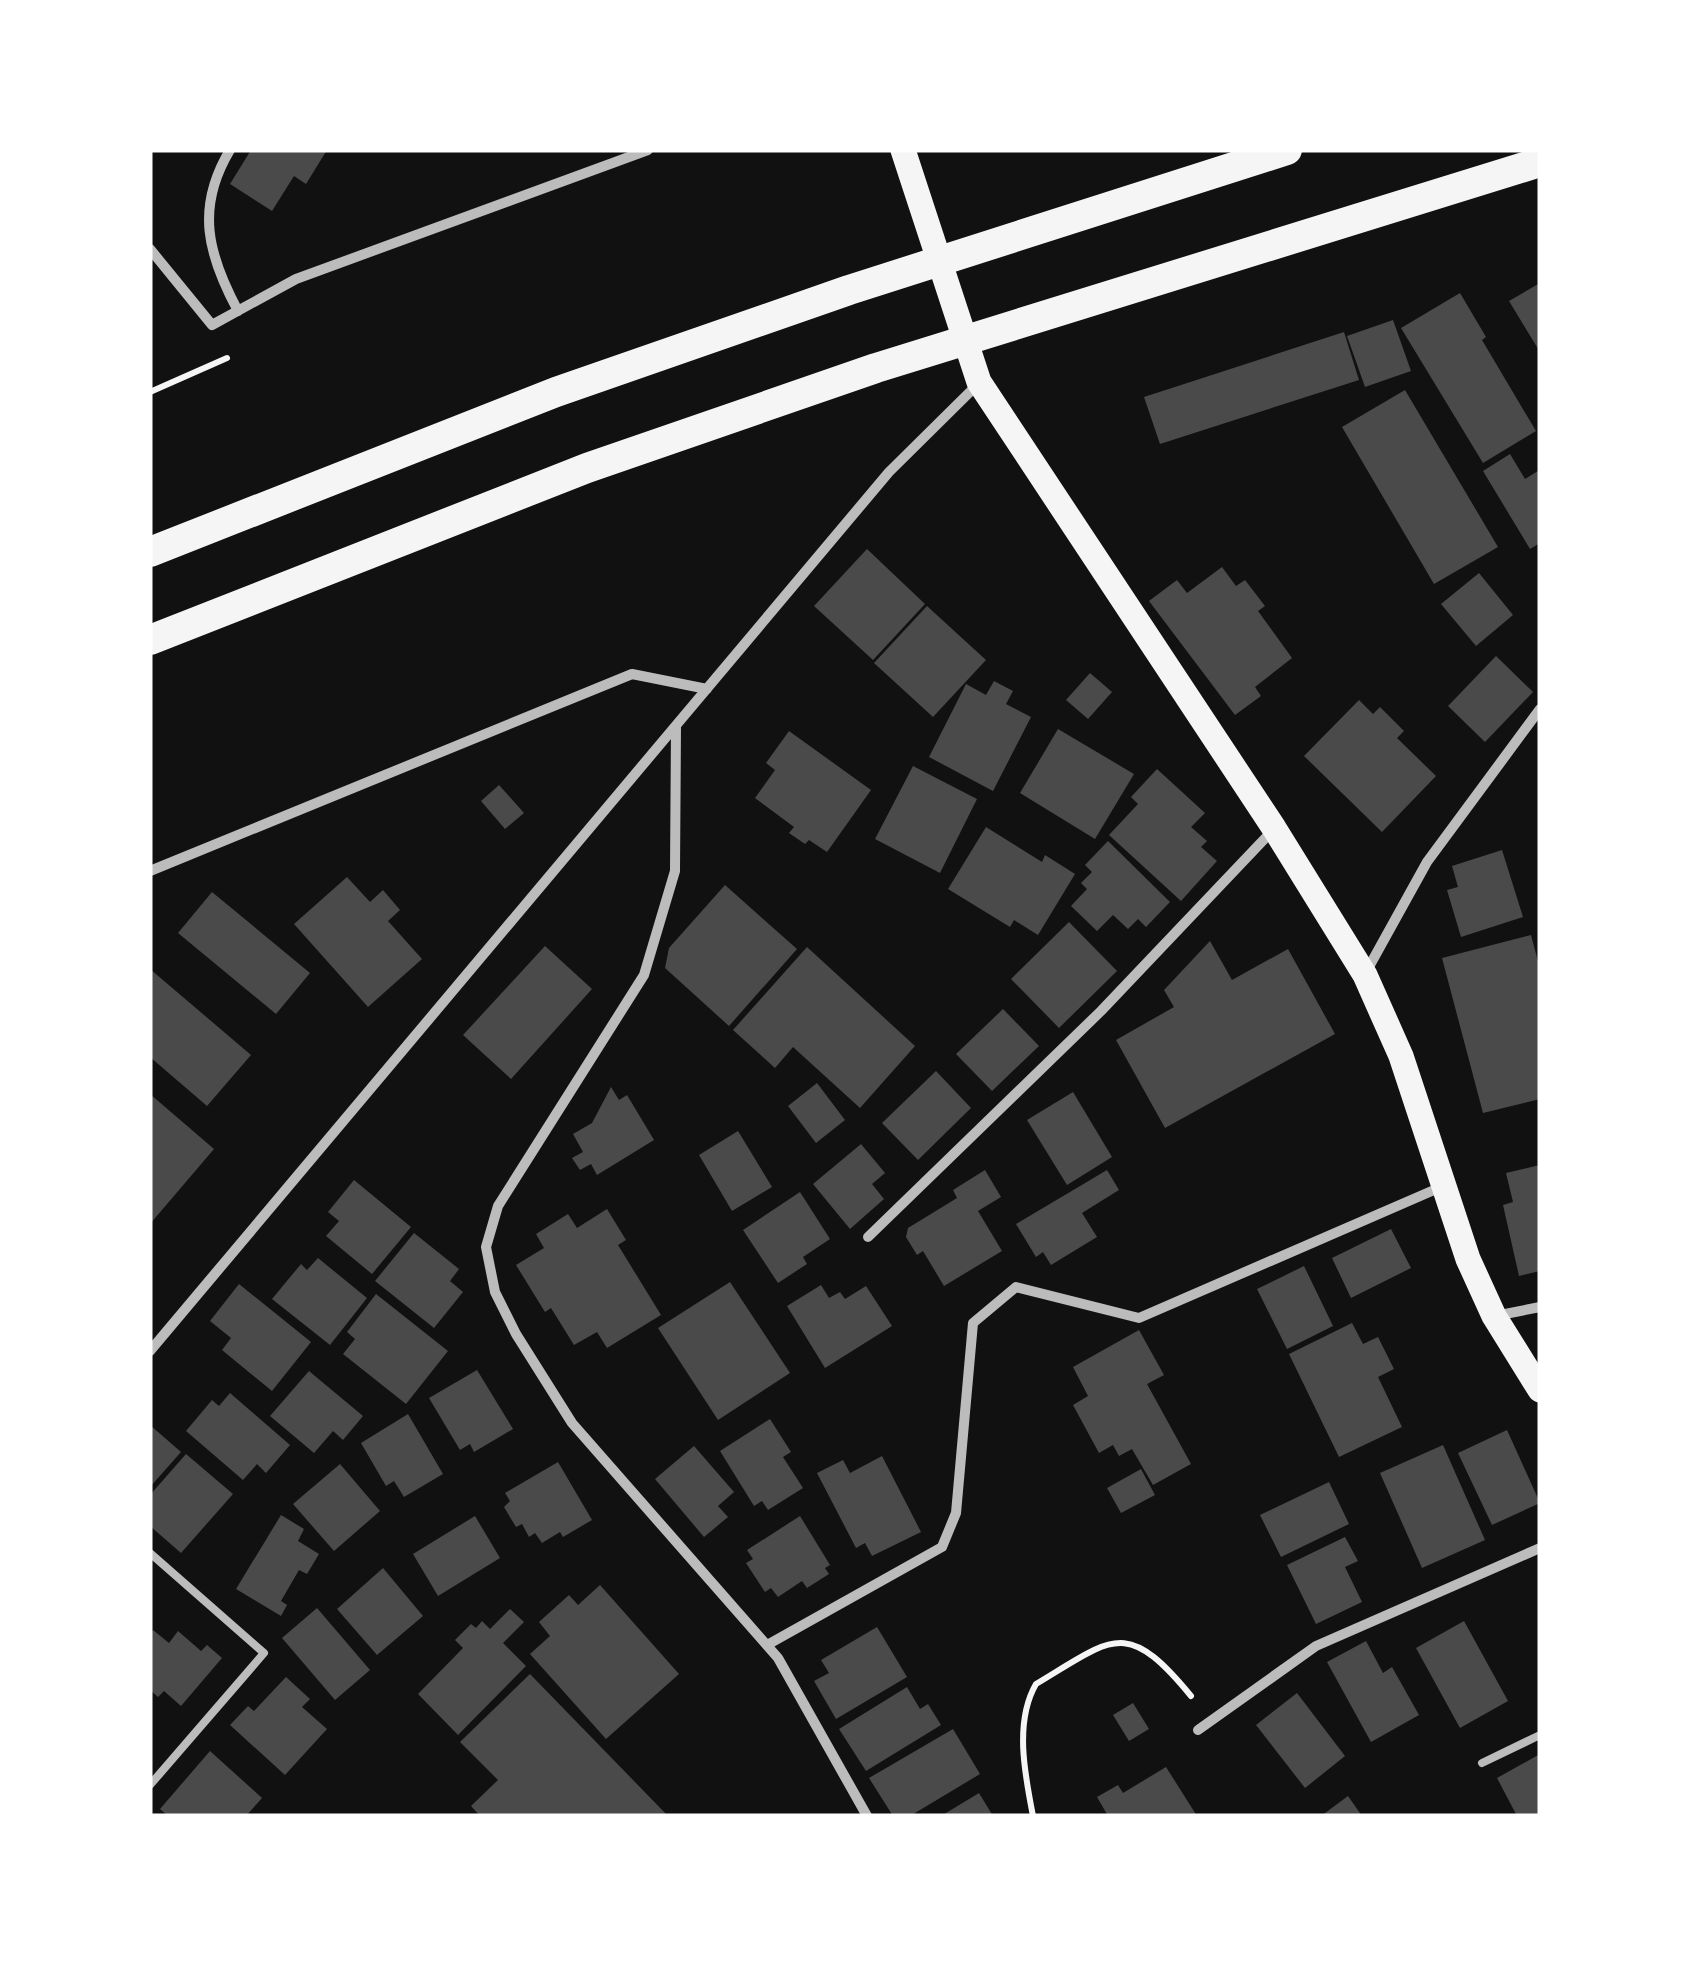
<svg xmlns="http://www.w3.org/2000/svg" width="1690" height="1966" viewBox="0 0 1690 1966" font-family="'DejaVu Sans',sans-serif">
  <rect width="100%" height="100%" fill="#111"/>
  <!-- building -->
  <path fill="#4a4a4a" d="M251,150H327L306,184L294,176L272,211L230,184Z
    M1540,283V352L1509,301Z
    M1460,293L1486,337L1482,340L1536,431L1483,463L1401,328Z
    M1393,320L1411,371L1365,387L1347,336Z
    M1344,332L1359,380L1160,444L1144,397Z
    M1405,390L1498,547L1434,584L1342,427Z
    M1510,454L1525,479L1538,471L1540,475V543L1530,549L1483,471Z
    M867,549L925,604L873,660L814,606Z
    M1222,567L1236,586L1245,580L1265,606L1258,611L1292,658L1255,687L1261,696L1235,715L1149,601L1177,580L1187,593Z
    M1479,573L1513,615L1476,646L1441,604Z
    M927,606L986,660L933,717L874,663Z
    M1496,656L1533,692L1485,742L1448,706Z
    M1090,673L1112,692L1088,719L1066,700Z
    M994,681L1013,691L1006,704L1031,717L993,791L929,757L966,684L986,695Z
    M1359,700L1373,714L1380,707L1404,731L1397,738L1436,776L1382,832L1304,756Z
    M1058,729L1134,774L1095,839L1020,793Z
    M789,731L871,790L827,852L809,840L805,844L789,833L794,827L755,798L775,770L766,763Z
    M913,766L977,799L940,873L875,839Z
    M1157,769L1205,813L1191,827L1207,841L1201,847L1217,861L1181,901L1109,835L1138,804L1131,797Z
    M499,785L524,813L505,829L481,801Z
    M986,827L1042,862L1045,855L1075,874L1038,935L1014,920L1010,927L948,889Z
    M1108,841L1170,902L1146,927L1138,919L1128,929L1113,915L1097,931L1071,906L1087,889L1081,883L1092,872L1085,865Z
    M1502,850L1523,917L1461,937L1447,890L1458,887L1452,866Z
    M347,877L370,902L383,890L400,910L388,921L422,959L368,1007L294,924Z
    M725,885L797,949L729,1026L665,968L669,948Z
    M212,892L310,973L276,1014L178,933Z
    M1069,922L1117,971L1059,1028L1011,979Z
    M1531,935L1540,969V1099L1483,1113L1442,958Z
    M1210,941L1232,980L1288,949L1335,1034L1165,1128L1116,1040L1174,1007L1164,990Z
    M545,946L592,989L511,1079L463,1035Z
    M807,947L915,1046L860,1108L793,1047L775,1068L733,1030Z
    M150,969L251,1055L207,1106L150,1057Z
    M1003,1009L1039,1046L992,1091L956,1054Z
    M936,1071L971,1108L918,1160L882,1123Z
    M817,1083L845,1120L816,1143L788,1106Z
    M611,1087L619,1100L627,1095L654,1140L597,1175L591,1164L580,1170L572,1158L583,1152L573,1134L592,1123Z
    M1073,1092L1112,1157L1067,1185L1027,1120Z
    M150,1094L214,1149L150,1224Z
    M738,1131L772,1187L732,1211L699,1155Z
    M861,1144L885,1173L872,1184L884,1199L850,1229L813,1184Z
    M1540,1165V1271L1519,1276L1503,1205L1513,1202L1506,1173Z
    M985,1170L1001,1197L978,1211L1002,1251L944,1286L923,1251L917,1255L906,1237L908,1228L957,1198L953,1190Z
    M1107,1170L1119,1190L1082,1213L1097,1237L1051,1265L1043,1252L1036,1257L1016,1224Z
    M354,1180L411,1227L372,1274L326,1236L339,1221L328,1212Z
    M800,1192L830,1239L803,1257L807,1264L778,1283L743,1230Z
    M607,1209L626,1240L618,1245L661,1315L607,1348L597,1332L574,1345L551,1308L545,1312L516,1265L544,1248L536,1234L568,1214L577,1228Z
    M1391,1229L1411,1268L1351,1298L1332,1258Z
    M414,1233L459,1269L450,1281L463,1292L434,1328L375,1281Z
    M318,1258L367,1298L330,1345L272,1299L301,1264L307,1270Z
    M1304,1266L1333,1326L1287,1349L1257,1289Z
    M730,1282L790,1373L718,1420L658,1328Z
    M239,1284L311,1342L272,1391L222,1350L231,1338L210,1321Z
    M821,1285L829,1298L840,1292L845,1299L866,1286L892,1326L825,1368L787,1306Z
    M376,1294L448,1351L406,1404L343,1354L355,1339L347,1332Z
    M1352,1323L1363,1344L1378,1337L1394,1369L1378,1377L1402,1427L1339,1457L1289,1354Z
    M1139,1330L1164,1375L1147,1384L1191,1464L1153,1485L1132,1449L1119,1456L1113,1445L1099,1453L1073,1405L1088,1396L1073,1367Z
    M477,1370L513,1429L474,1452L470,1444L460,1450L429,1398Z
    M309,1371L363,1416L343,1440L333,1431L314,1453L270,1416Z
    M230,1393L290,1445L266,1473L257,1464L243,1480L186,1431L212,1400L219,1406Z
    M408,1414L443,1474L404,1497L394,1481L386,1486L361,1443Z
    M770,1419L791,1452L783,1457L803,1488L768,1510L762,1501L754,1506L720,1451Z
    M150,1425L181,1452L150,1487Z
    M1507,1430L1540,1503L1492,1525L1458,1453Z
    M1443,1445L1485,1540L1422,1568L1380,1473Z
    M694,1446L734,1492L718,1506L728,1517L704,1537L655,1479Z
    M186,1454L233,1494L181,1553L150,1526V1495Z
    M882,1456L921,1532L872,1556L865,1543L856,1548L817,1473L843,1460L850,1473Z
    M558,1462L592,1520L563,1537L560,1532L542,1543L535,1533L529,1537L522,1524L516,1527L504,1507L510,1501L505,1493Z
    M340,1464L380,1511L334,1551L293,1504Z
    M1141,1469L1155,1495L1121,1513L1107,1488Z
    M1329,1482L1349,1524L1281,1557L1260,1515Z
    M281,1515L304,1529L298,1541L319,1554L307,1574L299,1570L281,1601L287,1605L281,1616L236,1589Z
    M475,1516L500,1558L438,1596L413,1554Z
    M800,1516L830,1565L825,1568L829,1574L807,1588L802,1581L778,1597L771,1588L765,1592L746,1563L753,1559L747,1550Z
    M1345,1537L1358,1561L1345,1567L1362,1602L1316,1624L1287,1565Z
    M383,1568L423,1616L377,1655L337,1609Z
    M600,1585L679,1674L606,1739L530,1654L550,1636L539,1622L569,1595L578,1605Z
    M317,1608L370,1670L335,1700L282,1638Z
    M510,1609L524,1622L503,1643L526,1666L458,1735L418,1694L463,1648L455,1640L471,1624L476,1628L482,1621L490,1629Z
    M1464,1621L1508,1701L1460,1728L1416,1648Z
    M877,1627L907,1677L836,1719L814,1681L829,1673L821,1660Z
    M153,1630L169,1643L178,1631L201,1651L207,1645L222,1658L181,1706L164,1691L158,1697L150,1690V1634Z
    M1366,1641L1383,1673L1392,1667L1419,1715L1371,1742L1327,1662Z
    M530,1674L668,1816H480L471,1806L498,1780L460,1742Z
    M286,1677L310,1699L302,1707L327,1729L285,1775L230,1725L248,1706L254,1711Z
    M907,1687L920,1709L928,1704L941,1725L866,1771L839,1729Z
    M1297,1693L1345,1756L1305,1788L1256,1725Z
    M1133,1703L1149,1729L1129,1741L1113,1715Z
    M953,1729L980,1774L910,1816H893L869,1778Z
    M210,1751L262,1798L246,1816H168L160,1809Z
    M1540,1754V1816H1517L1497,1778Z
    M1166,1767L1197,1816H1108L1097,1797L1118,1785L1123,1793Z
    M979,1793L993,1816H941Z
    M1348,1796L1362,1816H1321Z"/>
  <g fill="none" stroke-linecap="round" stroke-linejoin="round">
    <!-- path -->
    <path stroke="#f5f5f5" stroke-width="6" d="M150,392L227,358
      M1033,1816C1025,1775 1014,1722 1036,1684C1113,1638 1126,1617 1191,1696"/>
    <!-- service -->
    <path stroke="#bcbcbc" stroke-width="8" d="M150,1553L264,1653L150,1785
      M1482,1763L1540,1735"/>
    <!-- minor -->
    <path stroke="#bcbcbc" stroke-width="10" d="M230,150C195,208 208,255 238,311
      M150,249L212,325L296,279L648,150
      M676,727L675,871L644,975L498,1206L486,1247L495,1292L516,1334L572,1423L778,1658L867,1816
      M150,871L632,674L707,689
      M1365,974L1427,862L1540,709
      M868,1237L1101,1011L1274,829
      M1495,1316L1540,1307
      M150,1351L889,472L979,383
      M767,1645L942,1547L956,1513L973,1323L1016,1287L1139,1318L1441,1187
      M1198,1730L1316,1646L1540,1548"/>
    <!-- primary -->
    <path stroke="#f5f5f5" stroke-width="25" d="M903,150L979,382L1274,828L1365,975L1401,1056L1468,1259L1494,1316L1540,1390"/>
    <!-- motorway -->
    <path stroke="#f5f5f5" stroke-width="30" d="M150,552L556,392L849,290L1287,150
      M150,640L587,468L876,368L1540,162"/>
  </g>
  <!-- border -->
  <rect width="1690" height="1966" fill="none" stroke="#ffffff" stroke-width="305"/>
</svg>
